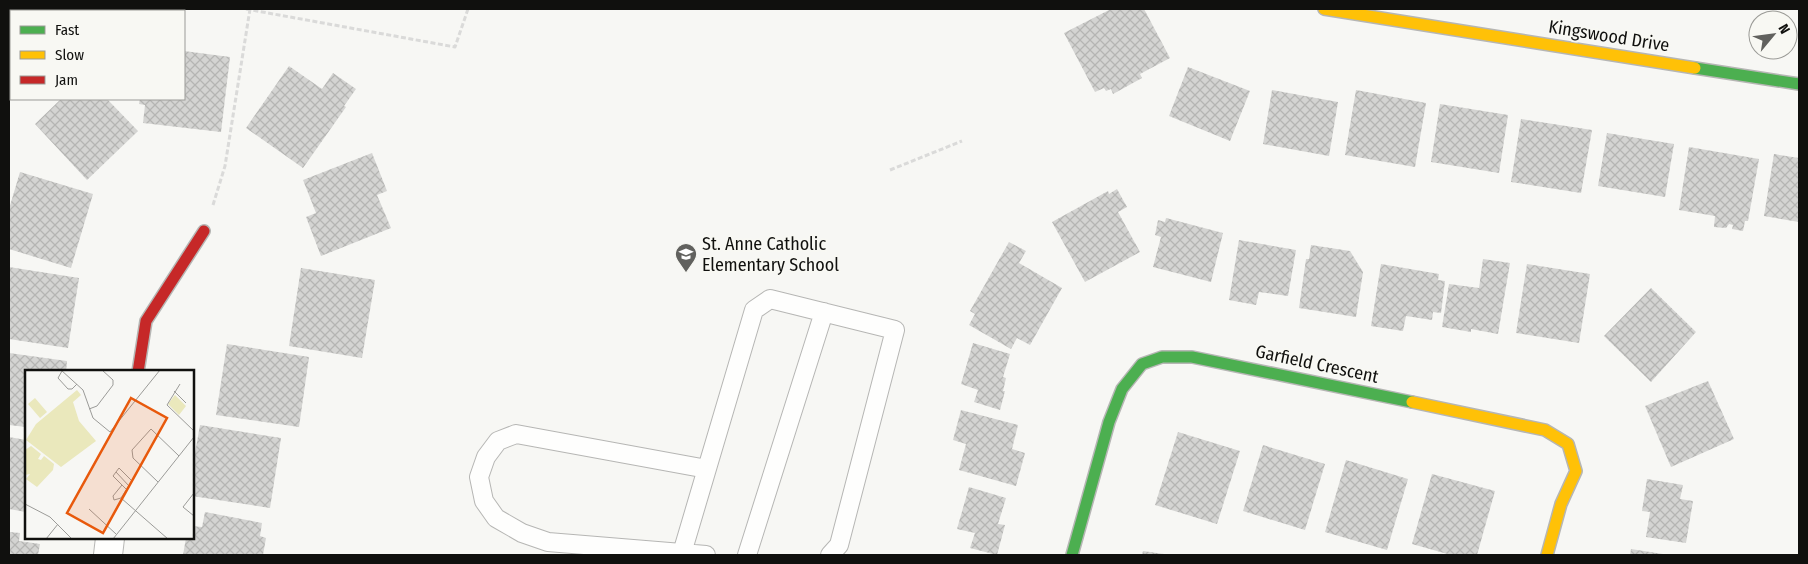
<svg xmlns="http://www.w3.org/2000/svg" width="1808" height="564" viewBox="0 0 1808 564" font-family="'Fira Sans Condensed',sans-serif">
  <defs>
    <pattern id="building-cross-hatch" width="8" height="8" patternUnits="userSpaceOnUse" patternTransform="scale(1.25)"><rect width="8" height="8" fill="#d4d4d2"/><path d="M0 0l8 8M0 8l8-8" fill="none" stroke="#b5b5b3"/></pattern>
  </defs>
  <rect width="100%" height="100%" fill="#f7f7f4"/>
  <!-- building -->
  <path fill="url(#building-cross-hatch)" d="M1111,9H1144L1170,58L1140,74L1142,78L1113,94L1111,89L1106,91L1104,88L1095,92L1064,33Z
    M184,51L230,57L221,132L143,123L145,105L139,104L140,99H184Z
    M289,66L322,89L333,73L356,89L344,106L346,107L303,168L246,128Z
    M1188,67L1250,91L1230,141L1169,116Z
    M1272,90L1338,102L1329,156L1263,144Z
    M1356,90L1426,103L1415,167L1345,155Z
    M61,99H107L138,131L87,180L35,124Z
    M1440,104L1508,115L1499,173L1431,162Z
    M1521,119L1592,130L1581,193L1511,182Z
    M1607,133L1674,144L1665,197L1598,186Z
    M1689,147L1759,159L1748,221H1745L1743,231L1732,229L1733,225L1729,224L1726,228L1714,227L1715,216L1679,210Z
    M372,153L387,191L377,195L391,228L321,256L306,217L316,213L303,180Z
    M1774,154L1799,158V222L1764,216Z
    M20,172L93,194L71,268L9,249V209Z
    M1117,189L1127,207L1118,212L1140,252L1085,282L1052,222L1108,191L1109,194Z
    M1166,218L1223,233L1211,282L1153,267L1161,237L1155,235L1158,220L1165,222Z
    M1239,240L1296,250L1288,296L1259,292L1256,305L1229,300Z
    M1009,242L1026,251L1019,263L1062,288L1030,345L1017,338L1011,349L969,325L975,314L970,311Z
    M1311,245L1350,251L1363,272L1356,317L1299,308L1306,259H1309Z
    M1483,259L1510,263L1498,334L1471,329V332L1442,327L1449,284L1479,288Z
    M1381,264L1439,274L1438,280L1445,281L1441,313L1433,312L1432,320L1406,316L1403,331L1371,326Z
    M1527,264L1590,274L1579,343L1516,333Z
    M9,267L79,278L68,348L9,339Z
    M301,268L375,280L362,358L289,346Z
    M1651,288L1696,332L1651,382L1604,336Z
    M973,343L1010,354L1003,377L1006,378L1003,391H1005L1000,410L974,402L978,390L961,384Z
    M227,344L309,357L299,427L216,415Z
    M9,353L67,361L66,372H26V427L9,425Z
    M1708,381L1734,439L1671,467L1645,406Z
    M961,410L1018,425L1012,449L1025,453L1016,486L959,470L966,444L953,440Z
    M200,425L281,438L270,508L192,496V470Z
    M1178,432L1240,451L1217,524L1155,505Z
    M9,437L26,440V512L9,509Z
    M1263,445L1325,464L1305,530L1243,511Z
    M1346,460L1408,479L1387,550L1325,532Z
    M1432,474L1495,491L1477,555H1451L1412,544Z
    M1647,479L1683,485L1680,499L1693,501L1686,543L1646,537L1650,512L1642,511Z
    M969,487L1006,498L998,524L1005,525L997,555L970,548L975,533L957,529Z
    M205,512L262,523L260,536L266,538L263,555H183L186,538H192V526L202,527Z
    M10,532L20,533L19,541L40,544L38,555H9Z
    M1631,549L1663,554V555H1630Z
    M1143,551L1164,554V555H1142Z"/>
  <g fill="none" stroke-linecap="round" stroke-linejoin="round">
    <!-- lane casing -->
    <g stroke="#b6b6b4" stroke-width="20">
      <path id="lane" d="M682,553L754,310L770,299L895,330L839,545L830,555
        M706,555L548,542L522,533L496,518L484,501L479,477L486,457L498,441L516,434L707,469
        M747,555L824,312"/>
    </g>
    <!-- street casing -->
    <g stroke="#b6b6b4" stroke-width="30">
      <path id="street" d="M108,555L110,538"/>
    </g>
    <!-- fast casing -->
    <g stroke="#b6b6b4" stroke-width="14">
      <path id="fast" d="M1695,68L1799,84
        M1072,555L1109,422L1122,389L1142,364L1162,357H1192L1412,402"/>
    </g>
    <!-- slow casing -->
    <g stroke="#b6b6b4" stroke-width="14">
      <path id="slow" d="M1324,9L1695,68
        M1412,402L1545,430L1568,444L1576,471L1561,504L1547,555"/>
    </g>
    <!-- jam casing -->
    <g stroke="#b6b6b4" stroke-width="14">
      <path id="jam" d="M138,372L146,321L204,231"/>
    </g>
    <!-- path -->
    <path stroke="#dadad9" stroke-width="3" stroke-dasharray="5 2.5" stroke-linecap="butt" d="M246,9L455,47L468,9
      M890,170L962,141
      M213,205L225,166L250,9"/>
    <!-- lane -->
    <use href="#lane" stroke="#fefefd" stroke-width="18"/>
    <!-- street -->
    <use href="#street" stroke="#fefefd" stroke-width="28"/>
    <!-- fast -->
    <use href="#fast" stroke="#4caf50" stroke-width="11"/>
    <!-- slow -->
    <use href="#slow" stroke="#ffc107" stroke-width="11"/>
    <!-- jam -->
    <use href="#jam" stroke="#c62828" stroke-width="11"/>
  </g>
  <!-- icons -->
  <defs>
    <g id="school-pin" transform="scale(1.125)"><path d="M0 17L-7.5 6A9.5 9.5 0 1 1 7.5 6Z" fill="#61615e" stroke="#f8f8f3"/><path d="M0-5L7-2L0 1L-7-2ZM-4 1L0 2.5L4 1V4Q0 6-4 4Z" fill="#fff"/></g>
  </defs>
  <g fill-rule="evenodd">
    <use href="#school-pin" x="686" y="254"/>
  </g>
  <g text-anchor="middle" stroke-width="4" stroke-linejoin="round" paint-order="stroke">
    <!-- street labels -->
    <g font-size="18" fill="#10100e" stroke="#f8f8f3">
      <text transform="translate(1609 36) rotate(9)" y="6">Kingswood Drive</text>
      <text transform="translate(1317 364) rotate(12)" y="6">Garfield Crescent</text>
    </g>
    <!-- poi labels -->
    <g font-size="18" fill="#10100e" stroke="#f8f8f3" text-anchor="start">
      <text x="702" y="250">St. Anne Catholic<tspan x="702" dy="21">Elementary School</tspan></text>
    </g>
  </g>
  <!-- overview -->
  <g transform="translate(25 370)">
    <rect width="169" height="169" fill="#f7f7f4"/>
    <path d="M10,28L22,42L15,48L3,34ZM6,76L16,84L13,89L16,90L19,86L29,94L28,100L12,117L1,109L5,104L0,105V80Z" fill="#eae8bc"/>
    <path d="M52,20L56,25L48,32L54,51L71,71L36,97L1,70L11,54ZM150,25L161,36L154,45L143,34Z" fill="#eae8bc"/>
    <path fill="none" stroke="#9b9b98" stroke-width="1" d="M36,0L58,20L68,48L85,62L135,0M37,1L33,8L43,19H47L52,14M155,14L142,35L169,61M149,21L161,33M64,39L72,36L88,15V10L77,0M91,102L104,116M133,112L108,88L107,80L126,59L154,86M97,115L88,126L89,130L96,128L107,111L94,98L88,106L101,119M169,123L158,137L169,146M96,128L143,169M0,134L25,147L47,169M64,139L91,164M21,169L33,154M88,169L169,67"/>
    <path fill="#e8590c" fill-opacity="0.15" stroke="#e8590c" stroke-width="2.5" d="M106,28L142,48L78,163L42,143Z"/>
    <rect width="169" height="169" fill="none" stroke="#10100e" stroke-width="2.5"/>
  </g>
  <!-- border -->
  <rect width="1808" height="564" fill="none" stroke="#10100e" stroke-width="20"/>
  <!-- legend -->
  <rect x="10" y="10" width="175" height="90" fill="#f8f8f3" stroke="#9b9b97"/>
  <rect x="20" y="26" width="25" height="8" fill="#4caf50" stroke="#9b9b97"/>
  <text x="55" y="35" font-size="15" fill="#10100e">Fast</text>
  <rect x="20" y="51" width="25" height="8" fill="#ffc107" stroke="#9b9b97"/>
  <text x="55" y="60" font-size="15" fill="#10100e">Slow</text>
  <rect x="20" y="76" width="25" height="8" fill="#c62828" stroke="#9b9b97"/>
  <text x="55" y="85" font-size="15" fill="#10100e">Jam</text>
  <!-- north arrow -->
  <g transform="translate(1773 35) rotate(61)"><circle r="24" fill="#f8f8f3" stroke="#9b9b97"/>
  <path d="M0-4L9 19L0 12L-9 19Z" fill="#61615e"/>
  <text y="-8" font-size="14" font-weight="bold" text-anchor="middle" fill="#10100e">N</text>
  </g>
</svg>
